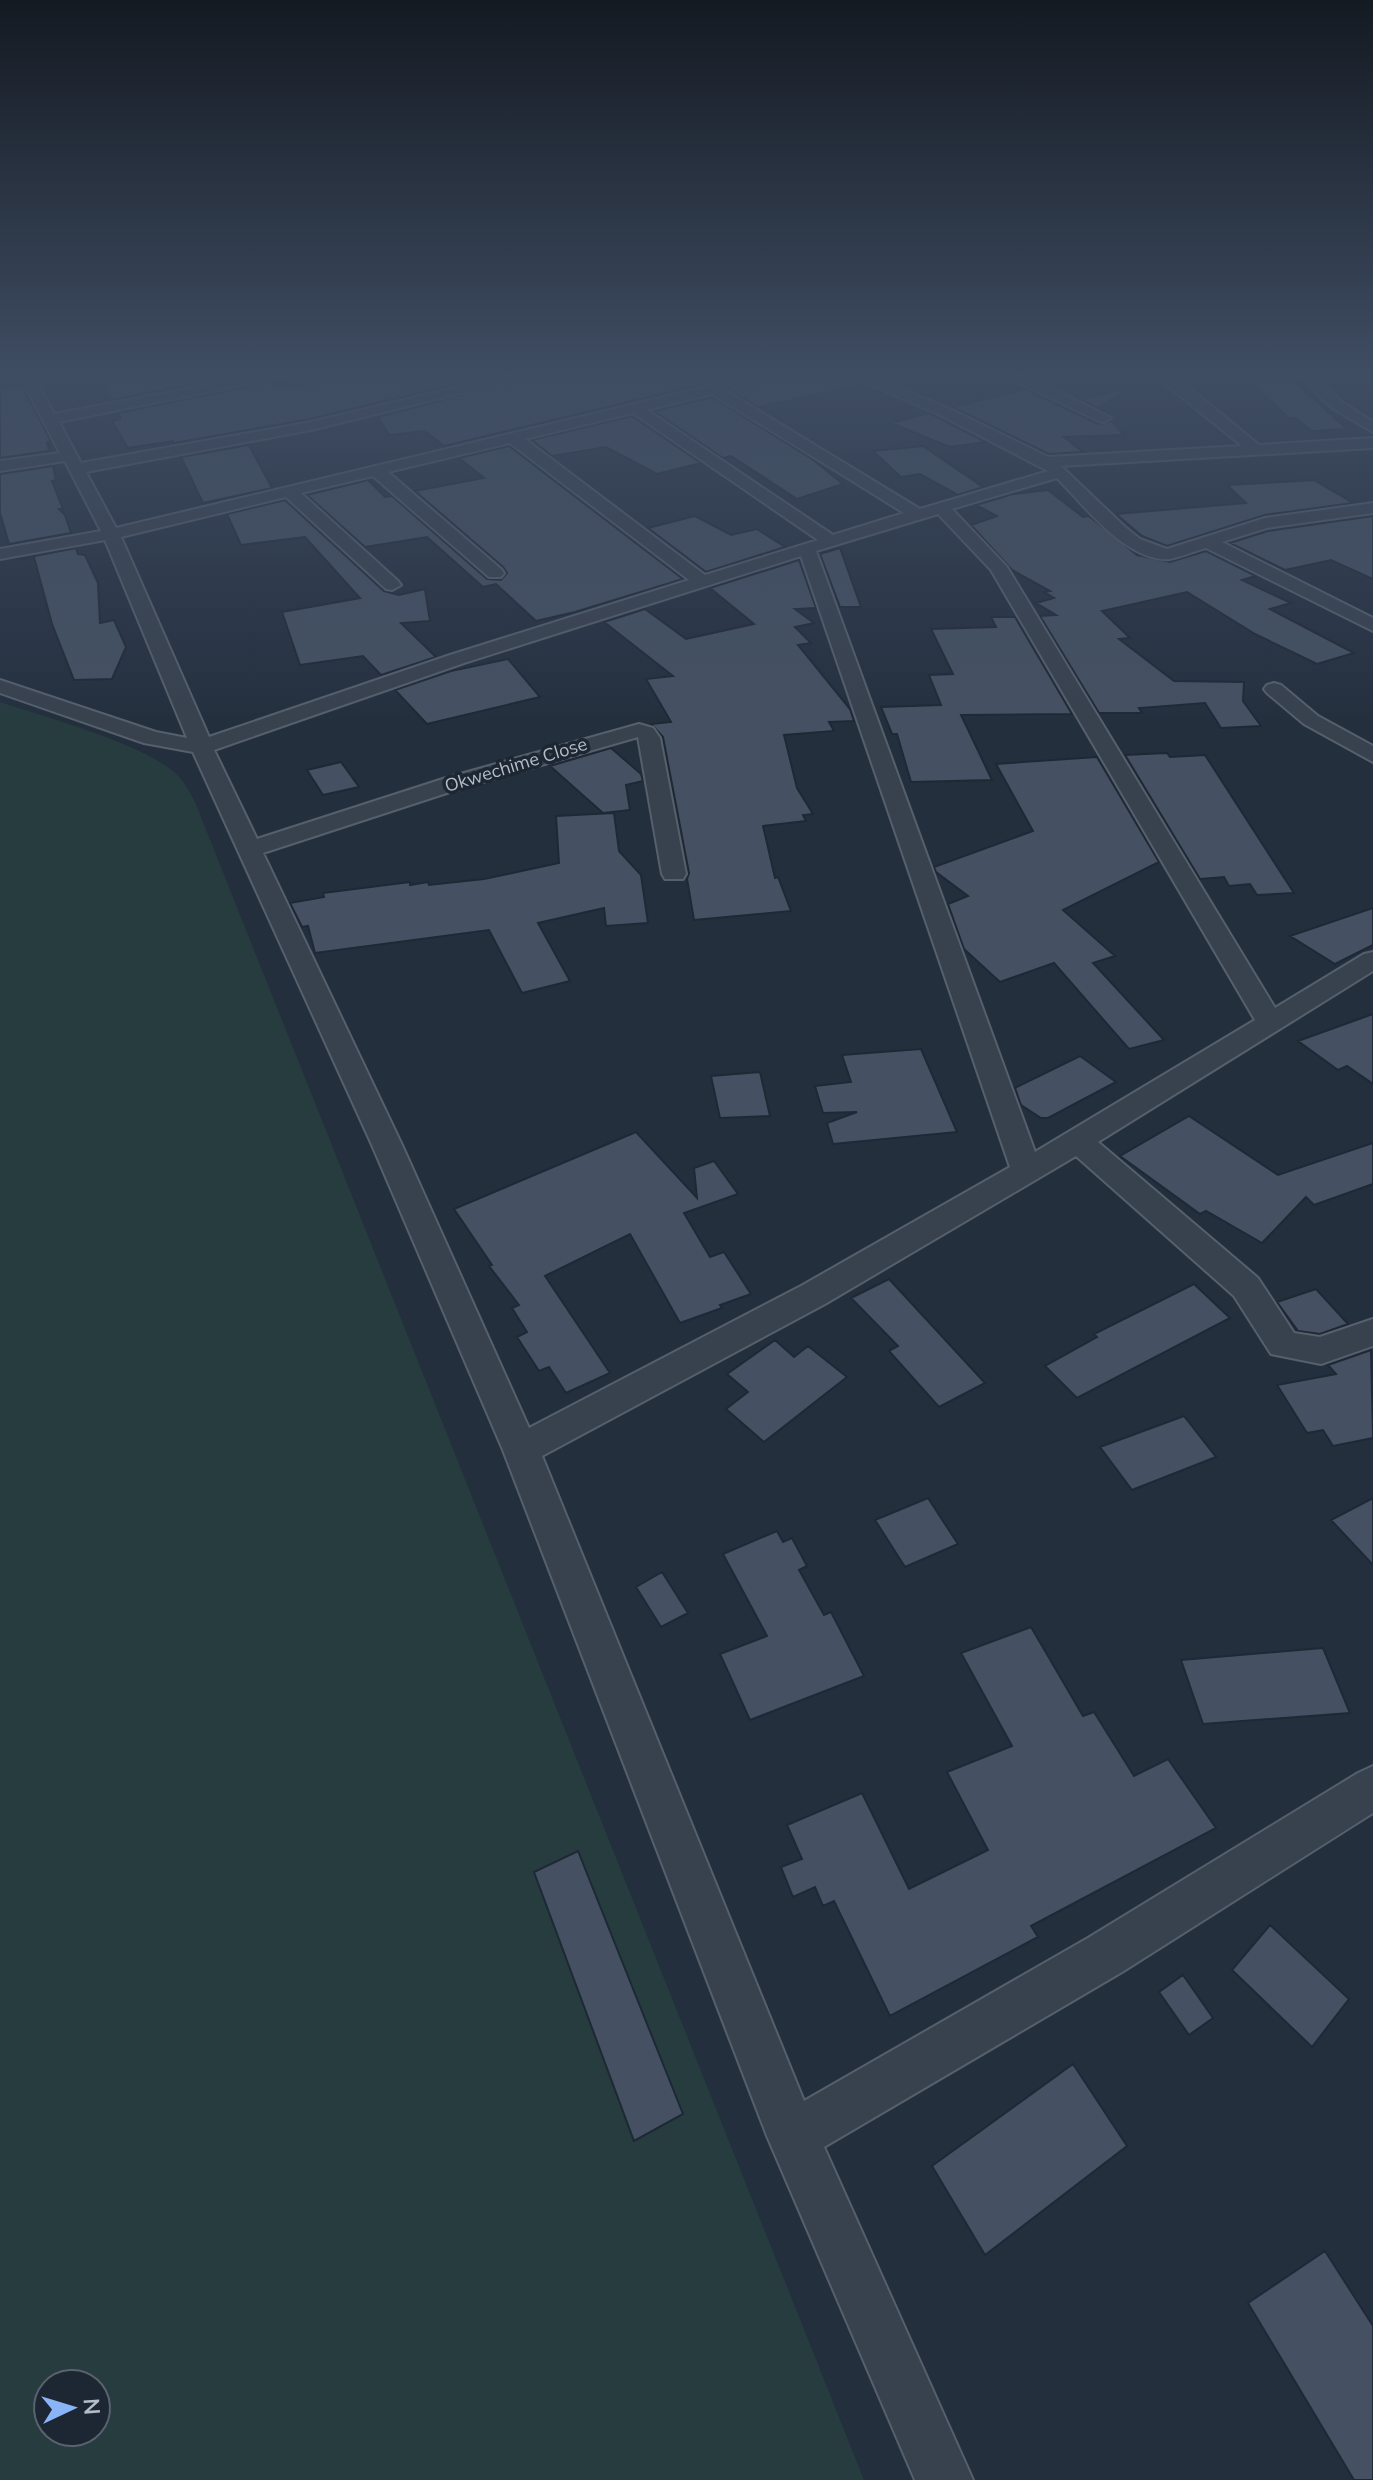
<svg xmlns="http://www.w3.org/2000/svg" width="1373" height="2480" viewBox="0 0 1373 2480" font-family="Mulish,sans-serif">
  <rect width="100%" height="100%" fill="#242f3e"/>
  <!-- green -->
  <path fill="#263c3f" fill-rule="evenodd" d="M0,702C44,717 155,746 182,780C187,787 191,795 195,802L864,2480H0ZM48,2384H96V2432H48Z"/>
  <!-- building -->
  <path fill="#455162" stroke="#1f2835" stroke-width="2" d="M123,374H247L110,400L97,378Z
    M470,374H498L310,419L174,443L173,441L128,448L112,421L121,419L118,413L270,382L279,388L366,377L373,383L398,379L405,385Z
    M541,374H745L444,446L425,431L389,435L378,417Z
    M788,374H844L858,382V386L758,407L733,392Z
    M1292,379L1347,429L1312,431L1295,418H1289L1248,380Z
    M22,386L51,441L47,442L49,451L0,458V388Z
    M1024,389L1098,424L1112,421L1124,435L1064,437L1083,452L1049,454L953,407Z
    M1122,389L1123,392L1100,407L1102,410L1080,399Z
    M712,397L812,459L843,484L797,499L731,456L723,458L654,411Z
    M929,413L939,418L986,442L950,447L891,423Z
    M632,416L701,463L657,474L606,447L552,456L532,440Z
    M249,445L272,488L203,503L181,457Z
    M509,446L683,579L575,612L536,621L496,584L483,587L427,537L365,547L307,495L368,480L385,497L392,496L487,579L501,580L507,573L503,567L415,491L484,478L459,458Z
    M923,446L983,487L958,495L920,474L901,477L873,451Z
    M53,466L56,480L52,481L63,509H59L65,515L71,533L9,544L0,513V474Z
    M1314,480L1353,503L1265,515L1167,546L1142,536L1116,514L1246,503L1227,485Z
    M1048,490L1083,517L1089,516L1137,555L1170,562L1206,551L1256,576L1242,580L1291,603L1270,609L1354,653L1317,664L1255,634L1187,592L1102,611L1130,638L1119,639L1174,681L1244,682L1243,701L1261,726L1221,728L1205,703L1139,708L1142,713H1099L1040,616L1056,615L1036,603L1054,598L1044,592L1050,591L1012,570L971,525L997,516L976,505L1013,494Z
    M285,500L384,591L399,595L425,589L430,621L401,623L436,657L381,675L363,656L300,665L282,612L360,598L305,537L241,545L227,514Z
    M695,516L731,535L757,529L785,547L706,572L648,528Z
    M1373,516V579L1331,560L1285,570L1230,543L1268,531Z
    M76,548L78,554L85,555L98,583L100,623L114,620L126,647L112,679L74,680L52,624L34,557L14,560Z
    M840,548L861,607H840L820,554Z
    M799,560L816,608L795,609L814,623L795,627L811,643L798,645L850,709L854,721L829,722L834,731L784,735L797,788L813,814L803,815L806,821L763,826L775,878L778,877L791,911L694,920L687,879L689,873L663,737L651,724L671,722L646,679L673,676L604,622L645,609L686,639L754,624L710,588Z
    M991,617H1015L1072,714L961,715L992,780L911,782L897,734H892L881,707L941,705L929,675L953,674L931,629L996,627Z
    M508,659L540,697L427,724L395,690L451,671Z
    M611,748L641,774L643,781L626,785L630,810L603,813L550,766Z
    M1167,753L1170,757L1205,755L1294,893L1257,895L1250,884L1229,886L1224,877L1200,879L1125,755Z
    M1097,757L1159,862L1063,910L1115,956L1093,963L1164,1040L1129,1049L1054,963L1000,982L964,949L948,904L968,896L936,872L934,867L1033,831L996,764Z
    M341,762L359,787L323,795L307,770Z
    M614,813L619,851L641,875L648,923L606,926L604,908L538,923L570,981L522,993L489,930L315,953L308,926L302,927L290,903L324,897L323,893L410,882V885L428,882L429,885L484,879L559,863L556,816Z
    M1373,908V945L1335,964L1290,936Z
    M1373,1014V1084L1347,1066L1338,1070L1298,1041Z
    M921,1049L957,1132L833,1144L827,1123L857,1112L823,1113L815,1086L851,1082L842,1055Z
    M1080,1056L1116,1082L1048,1118H1041L1021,1105L1015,1088Z
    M760,1072L770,1116L720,1118L711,1076Z
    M1189,1116L1278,1175L1373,1143V1184L1314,1205L1306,1197L1262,1243L1206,1211L1200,1214L1120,1156Z
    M636,1132L697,1198L694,1168L714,1161L738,1194L684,1213L710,1257L724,1252L751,1294L720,1305L722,1308L680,1323L630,1234L545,1276L610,1373L566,1393L549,1367L539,1371L517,1337L527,1332L512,1308L519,1305L489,1266L492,1265L454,1209Z
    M889,1279L985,1383L939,1407L889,1351L898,1346L851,1298Z
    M1194,1284L1230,1318L1077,1398L1045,1366L1097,1337L1094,1334Z
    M1316,1289L1348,1324L1320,1334L1298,1331L1277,1302Z
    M775,1340L794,1357L808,1346L847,1377L764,1442L726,1409L748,1392L727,1374Z
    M1371,1350L1373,1438L1333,1446L1323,1430L1307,1433L1277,1385L1336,1374L1328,1365Z
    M1184,1416L1216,1457L1132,1490L1100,1447Z
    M928,1498L958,1544L905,1567L875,1520Z
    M1373,1498V1565L1331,1520Z
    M777,1531L783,1542L792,1538L807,1566L799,1570L824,1615L831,1612L864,1676L750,1720L720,1654L767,1636L723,1554Z
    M662,1572L688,1613L661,1627L636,1587Z
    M1031,1627L1083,1716L1094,1712L1134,1776L1168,1759L1216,1828L1031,1926L1038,1937L890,2016L834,1901L823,1906L815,1887L793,1897L781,1867L802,1859L787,1825L862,1793L909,1889L988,1850L947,1772L1012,1746L961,1653Z
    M1323,1648L1350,1713L1203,1724L1181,1660Z
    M578,1851L683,2114L634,2141L534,1872Z
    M1270,1925L1349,1999L1312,2047L1232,1970Z
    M1183,1975L1213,2018L1189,2035L1159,1992Z
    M1073,2064L1127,2146L985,2255L932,2166Z
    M1325,2251L1373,2326V2480H1354L1248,2303Z"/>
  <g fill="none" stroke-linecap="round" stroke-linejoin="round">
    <!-- minor casing -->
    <g stroke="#565f6c" stroke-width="4">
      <path id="minor" d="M19,374H33L54,414L266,374H297L59,422L81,463L311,422L513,374H538L311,430L86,472L116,528L760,374H785L726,391L920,509L1048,471L940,415L847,374H866L950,409L1048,457L1242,446L1153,374H1170L1179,379L1259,445L1373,438V448L1061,466L1125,527L1140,539L1167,549L1265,518L1373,503V513L1267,528L1222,542L1373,618V631L1206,548C1194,551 1182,557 1170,559C1127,563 1084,505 1057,478L952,509L1007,567L1275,1008L1364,954L1373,952V971L1098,1142L1258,1278L1294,1333L1320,1337L1373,1319V1346L1321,1364L1271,1354L1234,1296L1076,1156L825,1304L542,1456L804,2101L1088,1938L1358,1773L1373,1766V1813L1122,1972L824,2147L973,2480H915L767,2136L503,1450L372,1145L193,752L144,743L0,693V680L156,732L187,738L105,540L0,559V549L101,531L65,461L0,471V461L60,453ZM712,394L904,513L833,535L647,410ZM633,413L818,540L705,575L525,439ZM510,443L689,580L450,655L209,737L121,537L286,497L386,589L392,590L401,585L398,581L301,493L373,476L489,577H501L504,573L501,569L388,472ZM938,514L991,570L1255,1020L1035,1152L816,551ZM801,556L1010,1167L801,1286L529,1428L402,1145L263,853L462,788L638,737L662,874L665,879H683L686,874L660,738L653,728L639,724L632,726L446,778L257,839L214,750L464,663Z
        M1010,374H1024L1111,418L1104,422L1099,421L1011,379Z
        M1298,374H1312L1342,402L1373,422V432L1332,408Z
        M1274,683L1281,685L1318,716L1373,746V762L1304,724L1267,693L1264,689L1267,685Z"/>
    </g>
    <!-- minor -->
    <use href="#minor" fill="#38414e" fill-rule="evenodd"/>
  </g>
  <!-- sky -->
  <linearGradient id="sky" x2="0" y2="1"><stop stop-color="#141a22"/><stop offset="0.52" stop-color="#3f4d63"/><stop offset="1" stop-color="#3f4d63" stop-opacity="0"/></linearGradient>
  <rect width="1373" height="722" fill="url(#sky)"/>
  <g text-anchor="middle" stroke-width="7" stroke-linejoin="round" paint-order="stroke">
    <!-- far-street labels -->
    <g font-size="18" fill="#b4bcc9" stroke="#1d2633">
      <text transform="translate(516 765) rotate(-17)" y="6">Okwechime Close</text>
    </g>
  </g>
  <!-- north arrow -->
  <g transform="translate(72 2408) rotate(86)"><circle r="38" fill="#1d2633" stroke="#59626f" stroke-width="2"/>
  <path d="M0-6L14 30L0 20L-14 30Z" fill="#8ab4f8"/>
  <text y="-12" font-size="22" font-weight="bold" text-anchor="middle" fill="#b4bcc9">N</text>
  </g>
</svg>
